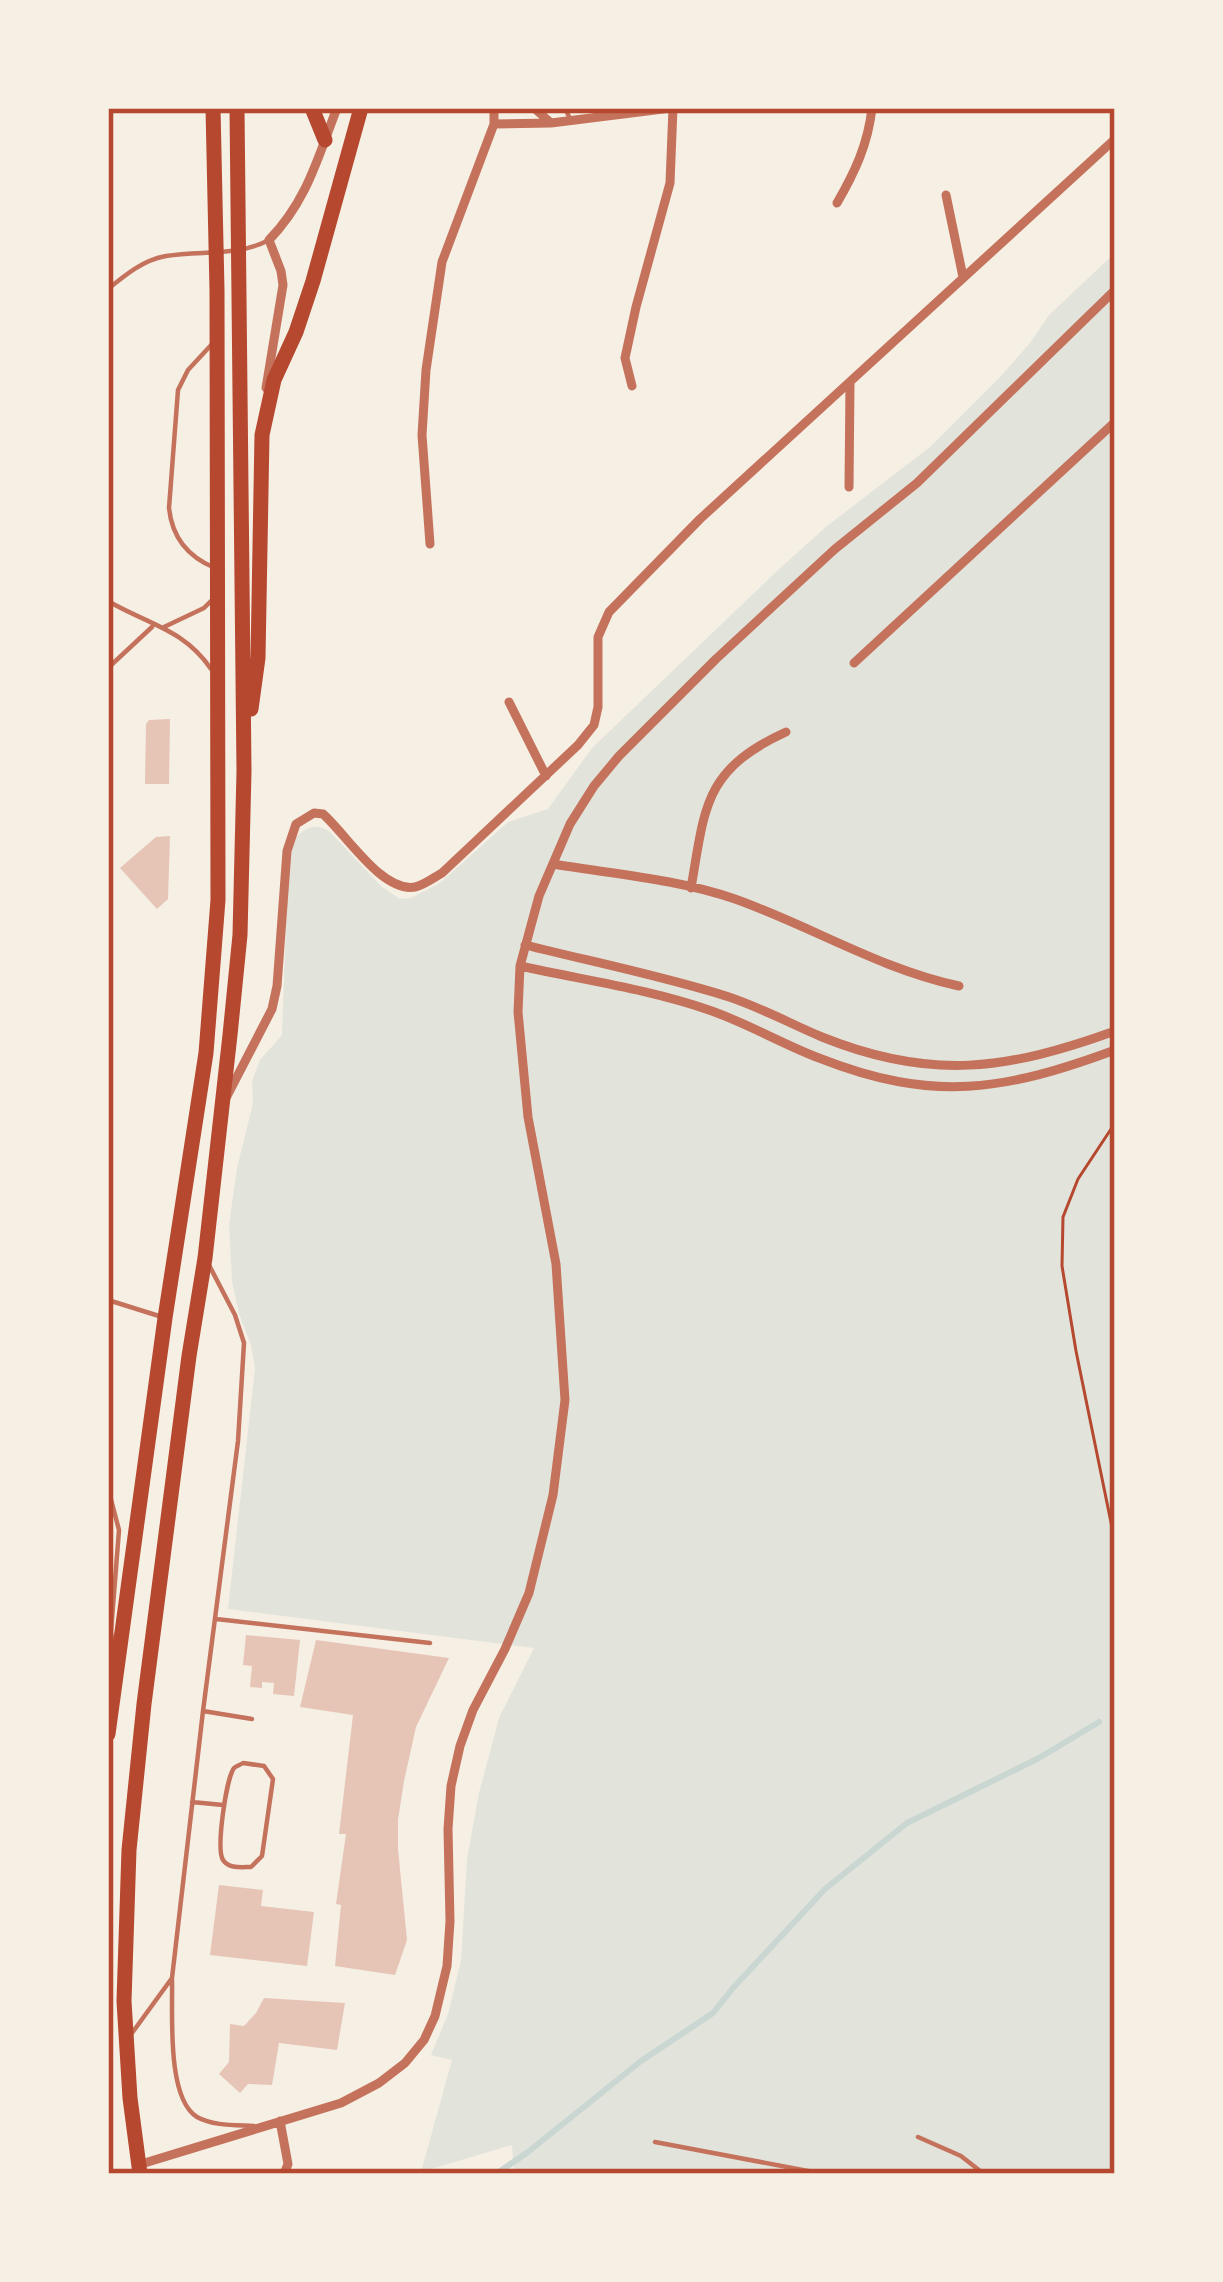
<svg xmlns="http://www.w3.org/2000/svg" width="1223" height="2282" viewBox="0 0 1223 2282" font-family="'Alegreya Sans',sans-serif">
  <rect width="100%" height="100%" fill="#f6efe4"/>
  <!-- green -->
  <path fill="#e2e4dc" d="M1115,253V2174H514L512,2145L421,2172L452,2060L431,2055L448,2014L461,1961L467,1859L479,1793L499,1718L534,1648L228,1609L255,1368L251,1345L239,1314L232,1281L229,1225L237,1168L253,1103L252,1081L260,1060L282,1035L287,895L292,842C304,828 313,822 329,831L382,887L400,899L411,898L440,883L508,822L548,809L592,748L778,570L827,526L930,447L1001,376L1030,343L1049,315Z"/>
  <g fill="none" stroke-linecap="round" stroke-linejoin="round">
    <!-- stream -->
    <path stroke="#c9d6d2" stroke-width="6" d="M496,2174L528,2152L641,2061L713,2013L733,1988L825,1889L907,1823L1039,1758L1099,1722"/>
  </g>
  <!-- building -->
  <path fill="#e6c5b7" d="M170,719L169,784H145L146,724L149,720Z
    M170,836L168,899L157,909L120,868L156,837Z
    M246,1635L300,1640L294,1696L273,1694L274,1683L262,1682V1688L250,1687L252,1666L243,1665Z
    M316,1640L449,1658L416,1727L404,1781L398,1820V1849L407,1940L395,1975L335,1966L341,1905L336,1904L346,1834H339L353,1715L300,1707Z
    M219,1885L263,1890L261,1906L314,1912L307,1966L210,1955Z
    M264,1998L345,2003L337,2050L279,2043L272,2085L248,2084L240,2093L219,2074L229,2062L230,2024L244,2026L256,2013Z"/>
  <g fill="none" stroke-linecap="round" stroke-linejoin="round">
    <!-- path -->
    <path stroke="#b5482f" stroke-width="3" d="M1115,1123L1078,1179L1063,1217L1062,1266L1076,1351L1115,1542"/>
    <!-- service -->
    <path stroke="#c5725c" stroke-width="4.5" d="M565,108L571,121
      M108,289C125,275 143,260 166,256C201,250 237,257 269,240
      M213,343L188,370L178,390L169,508C172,537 188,557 215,568
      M108,601C147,624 184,629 211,669
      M164,627L204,608L211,601
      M108,668L152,627
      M108,1300L159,1316
      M108,1488L119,1530L111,1632L113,1648
      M216,1619L430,1643
      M203,1711L252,1719
      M243,1763L264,1766L273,1779L262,1856L251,1867C241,1867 229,1869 223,1860C216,1849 226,1779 234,1768C236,1766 240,1765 243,1763Z
      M192,1802L223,1805
      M172,1978C173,2011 166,2098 197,2117C213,2126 235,2125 254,2126
      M132,2033L172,1978L203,1711L238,1441L244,1343L235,1315L209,1265
      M918,2137L961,2156L984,2174
      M655,2142L824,2174"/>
    <!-- minor -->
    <path stroke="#c5725c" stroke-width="9" d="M494,108V124L551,123L671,108
      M534,108L551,123
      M946,195L963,277
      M837,203C855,172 868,144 872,108
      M632,386L625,358L636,307L670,183L673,108
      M266,388L283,285L281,271L269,240C307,201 318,157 337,108
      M849,487L850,382
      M430,544L422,435L426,370L442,262L494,124
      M854,663L1115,422
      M509,702L546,776
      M553,864C613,874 678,879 735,899C811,926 880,969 959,986
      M691,888C705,808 703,770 786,732
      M525,945C593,962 663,976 729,997C762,1008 791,1024 822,1037C931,1081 1007,1070 1115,1031
      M520,966C583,980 649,989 709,1010C747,1023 782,1044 819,1058C933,1103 1004,1091 1115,1050
      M226,1098L272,1009L277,986L287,851L296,824L314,813L323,814C346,834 382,893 415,887C424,885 433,878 442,873L578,745L594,725L598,707V637L609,612L700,519L1115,139
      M280,2121L288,2164L284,2174
      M138,2165L341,2103L379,2083L405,2063L424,2040L435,2016L447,1966L450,1921L448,1829L451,1786L460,1746L473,1710L505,1649L529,1593L553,1495L565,1400L556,1264L528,1117L518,1012L520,966L539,896L570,824L594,786L619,756L716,659L835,549L917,483L1115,290"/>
    <!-- trunk -->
    <path stroke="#b5482f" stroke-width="15" d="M312,108L325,140
      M251,709L258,658L262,435L274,380L296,332L313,281L361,108
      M108,1734L165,1318L206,1053L218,900L217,290L213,108
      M140,2174L130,2098L124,2001L129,1850L144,1704L189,1356L205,1258L230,1035L240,935L244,771L237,108"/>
  </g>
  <!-- border -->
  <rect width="1223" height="2282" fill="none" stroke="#f6efe4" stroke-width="222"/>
  <rect x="111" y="111" width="1001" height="2060" fill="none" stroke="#b5482f" stroke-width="4.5"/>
</svg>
